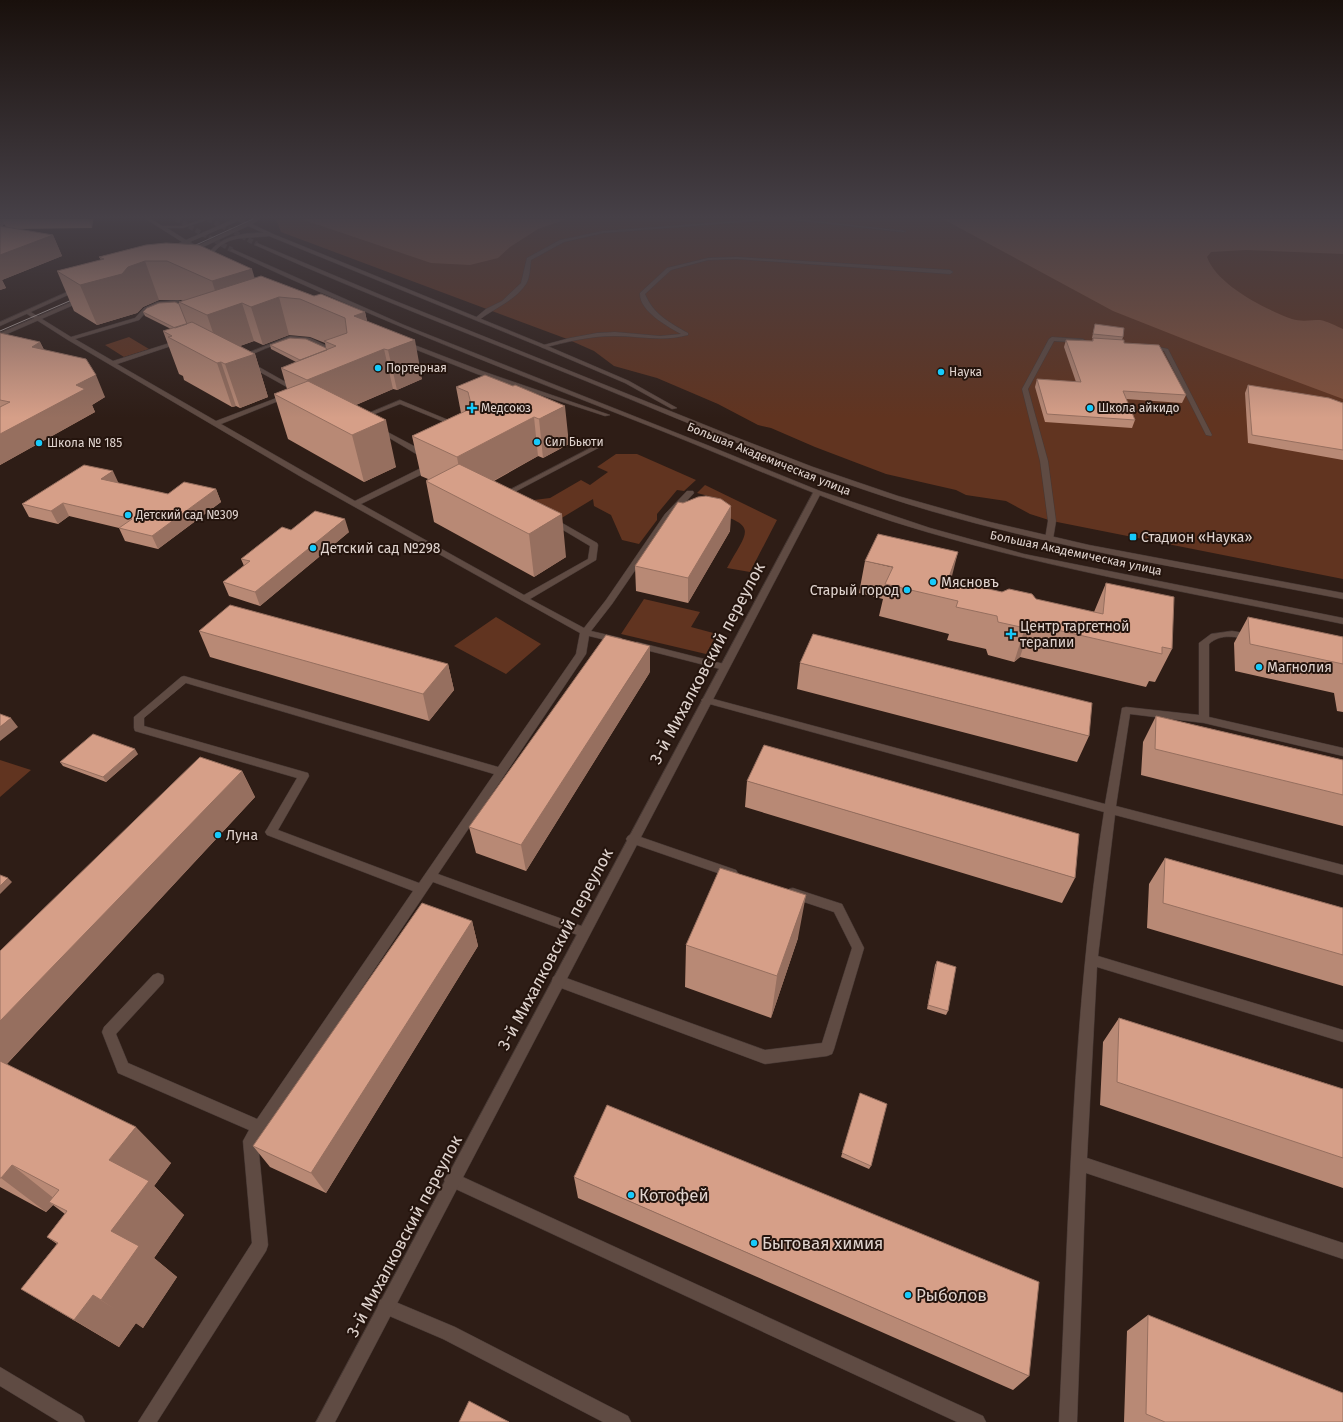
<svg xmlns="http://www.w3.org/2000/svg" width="1343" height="1422" viewBox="0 0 1343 1422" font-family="'Fira Sans',sans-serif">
  <rect width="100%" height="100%" fill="#2e1d16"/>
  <!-- green -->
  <path fill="#613420" d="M276,219H1343V579L1052,521L1030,514L1006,501L966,495L956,490L886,474L815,447L771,428L758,425L718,404L657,378L614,366L594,351L567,339L281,232Z
    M129,337L149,349L124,357L105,345Z
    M616,454H637L696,480L684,491L677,490L657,514V520L639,544L622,540L611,515L594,506L593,499L560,519L526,501L550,498L581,480L590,485L608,472L597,467Z
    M705,485L777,520L750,572L727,568C748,530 759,526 711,512L720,499L697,493Z
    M644,599L700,612L691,627L717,634L706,654L621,634Z
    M496,617L541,644L506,674L454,646Z
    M0,760L31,770L0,797Z"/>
  <!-- water -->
  <path fill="#84533d" d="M301,219H567L538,229L510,247L498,258L470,265L431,263Z
    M939,219H1343V254L1246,250L1211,252L1207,257C1217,285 1265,309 1292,319C1301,322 1311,320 1320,320C1327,321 1336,326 1343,329V399L1204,347L1113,311L945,220Z"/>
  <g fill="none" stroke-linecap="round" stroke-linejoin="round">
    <!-- secondary-tunnel -->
    <path stroke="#493832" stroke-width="5" stroke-dasharray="5 2.5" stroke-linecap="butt" d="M176,219L232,250
      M208,219L257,244"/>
    <!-- lane casing -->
    <g stroke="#463834" stroke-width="1">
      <path id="lane" d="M762,219H782L603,233L564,242L531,260C530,267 530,278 526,284C515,301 494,308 479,320L474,319L486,309L502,301L521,283L527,258L560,240L603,231Z
        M783,219H798L906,231L904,232Z
        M737,257L950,270L953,272L950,274L737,259L708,260L671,270L645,294C653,314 670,323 688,333V335C663,342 639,336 614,336C590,336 566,342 543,348L540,346L570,338L597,333L615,332L660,336L681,334C667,326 639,311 640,293L667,268L708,258Z
        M178,300L193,307L190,309L177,304L160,305L148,310L139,320L75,339L113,361L179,340H183V342L117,364L216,421L287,394H291V396L221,424L355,501L429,464H435V468L361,504L524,595L588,559L590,546L548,521L549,519H555L597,543L598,545L596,560L530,599L584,628L606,600L665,514L687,491H693L694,493L671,518L612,604L591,631L621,638L623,640L621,642L618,643L589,636L586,654L438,874L587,928L589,932L587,936L583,937L433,882L258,1143L268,1245L266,1251L157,1422H138L252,1243L243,1141L249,1130L118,1073L102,1032L104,1027L153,975L158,973L163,975L164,979L163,983L116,1034L128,1063L257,1119L413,891L267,835L265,832L267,829L297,778L135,731L134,728V717L181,677L184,676L498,767L576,654L580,633L303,478L68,340L24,312L29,311L71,337L135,318L144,308L157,302ZM186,683L494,774L419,883L278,830L309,776L308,773L144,726V718Z
        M290,336L310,338L340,352C333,357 314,342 306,341C285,337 262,351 243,358L298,389V391H294L235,358Z
        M1052,337L1083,339L1086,341L1083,343L1054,341L1028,389L1048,461L1056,521L1053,539L1049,541L1045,539L1048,521L1040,461L1022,389L1049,339Z
        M1145,344L1168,349L1212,435L1211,436L1206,435L1164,351L1145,346Z
        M400,400L458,424L459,425L454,426L400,404L362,419L357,418Z
        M378,427L429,454L430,456L429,458H423L376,430L375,429Z
        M600,443L602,444V446L509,495V498H503L500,495Z
        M1232,631L1251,634L1256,637L1251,640C1236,637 1221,633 1209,644V717L1343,748V756L1204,723L1130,714L1116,806L1343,865V875L1115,815L1098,956L1343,1030V1042L1097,967L1087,1158L1343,1243V1259L1086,1173L1077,1422H1059C1069,1218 1072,1014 1104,812L706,703L701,700L706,697L1105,804L1122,708L1126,707L1199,715V643L1211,634Z
        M637,642L724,664L729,667L724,670L634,647L632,645Z
        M632,834L736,870L738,873L736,876L732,878L628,842L626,839L628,836Z
        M793,888L842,904L864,948L834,1049L832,1054L827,1056L765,1064L553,985L552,981L553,977L558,975L765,1050L822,1043L852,948L834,912L789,897L787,893L789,889Z
        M452,1172L983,1416L986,1422H957L447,1185L444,1180L447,1175Z
        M386,1298L455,1327L628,1416L631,1422H603L443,1339L380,1312L378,1306L380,1300Z"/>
    </g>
    <!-- street casing -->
    <g stroke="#463834" stroke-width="1">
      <path id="street" d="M814,491H820L821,493L335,1422H316Z"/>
    </g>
    <!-- secondary casing -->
    <g stroke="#463834" stroke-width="1">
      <path id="secondary" d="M146,219H151L162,226H183L203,219H209L183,228H167L186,240L234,219H242L248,222L254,219H260L252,224L273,234L545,345L629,381L677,408L672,409L625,383L541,347L269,236C249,239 230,234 215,251L216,257L212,258L210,251C222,236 245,232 264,233L248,226L201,248L202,251H193L191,250L193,248L186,244L179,245V243L182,242ZM238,221L244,224L197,246L190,242Z
        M257,243L388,298L730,435L813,467L898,496L990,522L1089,545L1343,593V599C1205,572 1066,550 931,511C813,476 700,428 586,381C475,336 364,294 255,245Z
        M232,249L404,325L707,445L820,491L930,528L1024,554L1343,618V624C1204,595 1063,572 927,532C836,506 750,466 662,431C517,374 371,318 230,251Z
        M76,288L81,289L0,326V322Z
        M83,297L85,298V300L0,337V333Z
        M404,341L482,371L610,415L605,416L477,374L402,344L401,343Z
        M0,1367L82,1416L85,1422H59L0,1386Z"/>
    </g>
    <!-- lane -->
    <use href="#lane" fill="#5f4b43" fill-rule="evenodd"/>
    <!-- street -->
    <use href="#street" fill="#5f4b43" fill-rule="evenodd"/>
    <!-- secondary -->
    <use href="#secondary" fill="#5f4b43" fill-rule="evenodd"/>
    <!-- tram -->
    <path stroke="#b8aba6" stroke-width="1" d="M187,249L253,219
      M0,331L81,296"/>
  </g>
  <!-- wall -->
  <path fill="#b88975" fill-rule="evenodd" d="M0,219H93L92,228L18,229L53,235L62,256L2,280L6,288L0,290ZM4,224L6,227H2Z
    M146,245L365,312L367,321L422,379L397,390L393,389L356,405L396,467L364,482L288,439L274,394L287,389L281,368L296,362L271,349L270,345L326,348L325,343L310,337L289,335L263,345L254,341L240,346L255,354L268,397L240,408L236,406L232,407L184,380L183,376L179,374L163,331L171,329L145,316L143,312L179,304V302L183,301L181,300H159L143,307L137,313L97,325L74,311L57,271L101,260L99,257Z
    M1095,324L1123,337L1122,340L1124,343L1186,395L1182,403L1126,399L1135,420L1132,428L1045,422L1035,387L1037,379L1076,382L1064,347L1066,340L1092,341L1093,338H1092Z
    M0,333L40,342L44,350L105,397L92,405L95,412L0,465Z
    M1248,385L1343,403V460L1248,443L1245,393Z
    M513,386L569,444L543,458L538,456L494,481L566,557L534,577L434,522L426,481L428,479L421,476L412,436L461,413L456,387Z
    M118,483L168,494L216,489L221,502L158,549L125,541L119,528L69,516L58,524L29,517L22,504Z
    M683,503L731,506L730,531L688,603L636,591L635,566Z
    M291,530L349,532L260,606L229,596L223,582L244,566L241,559Z
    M865,561L951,581L1094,612L1106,583L1172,649L1155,682L1149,681L1146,687L1020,657L1014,662L988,655L986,649L947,640L949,634L879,616L883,599L859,593Z
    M1248,617L1343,637V712L1337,711L1334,693L1235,671L1234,643Z
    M199,631L448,664L454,690L429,721L210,657Z
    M800,663L1089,736L1077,762L797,689Z
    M650,672L526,871L476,853L469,827Z
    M1156,716L1343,760V826L1141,775L1143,742Z
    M138,754L106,782L63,766L60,762Z
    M242,771L255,797L7,1064L171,1163L154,1186L184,1215L154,1258L177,1277L143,1328L136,1323L119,1347L21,1289L57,1244L47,1237L65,1214L53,1205L46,1212L0,1187V951Z
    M747,781L1075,878L1062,903L745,807Z
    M1165,858L1343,908V986L1147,928L1149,884Z
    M472,921L478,946L326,1193L270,1167L253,1146Z
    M798,938L771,1018L685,987L686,945Z
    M937,961L948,1011L946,1015L927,1009L935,965Z
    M1119,1018L1343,1089V1188L1100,1105L1103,1042Z
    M860,1093L871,1166L869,1169L841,1157Z
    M574,1177L1029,1376L1013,1390L578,1198Z
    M1148,1315L1343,1422H1124L1127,1331Z"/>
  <!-- shaded-wall -->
  <path fill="#966f5f" d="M0,219H2L4,224L0,228Z
    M88,219H93L92,228Z
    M53,235L62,256L2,280L6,288L0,290V255Z
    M145,261L159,300L143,307L137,313L97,325L80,285L128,267Z
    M252,269L262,303L279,297L289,335L263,345L251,307L242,303L254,341L220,353L207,315L221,310L212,281Z
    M365,312L373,350L354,316Z
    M415,340L422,379L397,390L388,350Z
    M40,342L51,363L32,347Z
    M384,349L393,389L323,419L317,416L307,380Z
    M255,354L268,397L240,408L225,364Z
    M221,362L236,406L232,407L217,363Z
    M96,375L105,397L92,405L95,412L0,465V434L76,385Z
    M565,406L569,444L543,458L539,419Z
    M534,417L538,456L464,497L457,457Z
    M386,420L396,467L364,482L352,435Z
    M113,471L119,484L101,479Z
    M216,489L221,502L158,549L152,536Z
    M63,503L69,516L58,524L51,511Z
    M731,506L730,531L688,603V578Z
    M562,514L566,557L534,577L529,534Z
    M345,519L349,532L260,606L255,592Z
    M958,552L950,584L948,580Z
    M1031,624L1020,657L1014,662L1025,628Z
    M650,646V672L526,871L521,845Z
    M448,664L454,690L429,721L423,694Z
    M11,718L18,727L0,741V727Z
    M135,749L138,754L106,782L103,777Z
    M242,771L255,797L2,1069L0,1068V1021Z
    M8,878L12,882L0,894V886Z
    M806,895L798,938L771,1018L777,976Z
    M472,921L478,946L326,1193L311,1173Z
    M136,1127L171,1163L154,1186L184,1215L154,1258L177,1277L143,1328L101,1300L111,1231L109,1160Z
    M12,1165L56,1200L49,1202L53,1205L46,1212L1,1178Z
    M93,1295L136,1323L119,1347L74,1320Z"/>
  <!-- building -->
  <path fill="#d69f88" stroke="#966f5f" d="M0,226L53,235L0,255Z
    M166,243L199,245L252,269L212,281L167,261H145L128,267L122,274L80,285L57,271L104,259L99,257L146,245Z
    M261,276L314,296L321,294L365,312L354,316L415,340L388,350L384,349L307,380L281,368L336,346L324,341L347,333L345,318L300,299L279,297L251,307L242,303L207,315L179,302Z
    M175,302L179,304L187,324L175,328L143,312L147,308L159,303Z
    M192,322L255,354L225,364L221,362L217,363L168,337L172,336L163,331Z
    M1095,324L1124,328L1123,337L1093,334Z
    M0,333L40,342L32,347L86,359L96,375L76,385L85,389L0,434V407L10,402L0,400Z
    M290,338L306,339L326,348L327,350L300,360L270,345Z
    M1093,338L1124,340V343L1159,345L1186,395L1123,391L1135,420L1047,414L1037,379L1081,382L1066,340L1093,341Z
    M485,375L513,386L515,385L565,406L539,419L534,417L457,457L412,436L472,408L468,392L456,387Z
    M308,381L386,420L352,435L274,394Z
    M1248,385L1329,398L1343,403V450L1252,435Z
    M459,464L562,514L529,534L426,481Z
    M84,465L113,471L101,479L168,494L184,482L216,489L152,536L119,528L132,519L63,503L51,511L22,504Z
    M706,496L721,499L731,506L688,578L635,566L678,502L683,503L698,497Z
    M315,511L345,519L255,592L223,582L250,561L241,559L282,527L291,530Z
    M878,534L958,552L948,580L1002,592L1009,589L1032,594L1036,599L1103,614L1106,583L1174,597L1172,649L1162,647V654L1031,624L1025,628L998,622L997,616L956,607L958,601L885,584L893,567L865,561Z
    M230,605L448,664L423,694L199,631Z
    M1248,617L1343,637V664L1250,644Z
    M813,634L1092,703L1089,736L800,663Z
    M606,635L650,646L521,845L469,827Z
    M0,714L11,718L0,727Z
    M1156,716L1343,760V795L1155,749Z
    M93,734L135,749L103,777L60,762Z
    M764,745L1079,834L1075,878L747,781Z
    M200,757L242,771L0,1021V951Z
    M1165,858L1343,908V955L1163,903Z
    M720,868L806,895L777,976L686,945Z
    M0,875L8,878L0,886Z
    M422,903L472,921L311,1173L253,1146Z
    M937,961L956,967L948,1011L928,1005Z
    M1119,1018L1343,1089V1158L1117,1082Z
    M0,1061L136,1127L109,1160L149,1181L111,1231L139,1246L101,1300L93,1295L74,1320L21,1289L58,1243L47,1237L67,1211L49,1202L59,1190L12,1165L1,1178H0Z
    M860,1093L887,1104L871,1166L842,1153Z
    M607,1105L1039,1282L1029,1376L574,1177Z
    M1148,1315L1343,1393V1422H1165L1146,1414Z
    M469,1401L509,1422H459Z"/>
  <!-- sky -->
  <linearGradient id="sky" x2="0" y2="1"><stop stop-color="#19100c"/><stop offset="0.52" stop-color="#464047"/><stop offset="1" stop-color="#464047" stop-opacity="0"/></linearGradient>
  <rect width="1343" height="418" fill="url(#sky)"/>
  <!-- markers -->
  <g fill="#17cafb" stroke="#24140d" stroke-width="1.5">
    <circle cx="378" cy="368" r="4"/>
    <circle cx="941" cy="372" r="4"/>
    <path d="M470 402h4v4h4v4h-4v4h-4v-4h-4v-4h4z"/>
    <circle cx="1090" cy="408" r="4"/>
    <circle cx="537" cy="442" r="4"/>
    <circle cx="39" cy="443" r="4"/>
    <circle cx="128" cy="515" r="4"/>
    <rect x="1129" y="533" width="8" height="8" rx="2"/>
    <circle cx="313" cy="548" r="4"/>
    <circle cx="933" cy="582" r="4"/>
    <circle cx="907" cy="590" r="4"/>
    <path d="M1009 628h4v4h4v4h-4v4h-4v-4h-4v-4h4z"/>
    <circle cx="1259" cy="667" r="4"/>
    <circle cx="218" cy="835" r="4"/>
    <circle cx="631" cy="1195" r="4"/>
    <circle cx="754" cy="1243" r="4"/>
    <circle cx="908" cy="1295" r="4"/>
  </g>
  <g text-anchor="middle" stroke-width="4" stroke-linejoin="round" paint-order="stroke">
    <!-- far-poi labels -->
    <g font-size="12" fill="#e0d4cf" stroke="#24140d" text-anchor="start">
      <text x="386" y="372">Портерная</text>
      <text x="949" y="376">Наука</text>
      <text x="481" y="412">Медсоюз</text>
      <text x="1098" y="412">Школа айкидо</text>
      <text x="545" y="446">Сил Бьюти</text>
      <text x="47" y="447">Школа № 185</text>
      <text x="136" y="519">Детский сад №309</text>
    </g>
    <!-- far-street labels -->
    <g font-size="12" fill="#e0d4cf" stroke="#24140d">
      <text transform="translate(769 459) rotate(22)" y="4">Большая Академическая улица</text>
      <text transform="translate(1076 553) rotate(12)" y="4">Большая Академическая улица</text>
    </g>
    <!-- poi labels -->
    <g font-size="14" fill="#e0d4cf" stroke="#24140d" text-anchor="start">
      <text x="1141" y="542">Стадион «Наука»</text>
      <text x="321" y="553">Детский сад №298</text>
      <text x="941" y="587">Мясновъ</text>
      <text x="899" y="595" text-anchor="end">Старый город</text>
      <text x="1020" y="631">Центр таргетной<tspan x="1020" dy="16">терапии</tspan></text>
      <text x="1267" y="672">Магнолия</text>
      <text x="226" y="840">Луна</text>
    </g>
    <!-- near-street labels -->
    <g font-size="17" fill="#e0d4cf" stroke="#24140d">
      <text transform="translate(707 663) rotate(-62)" y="6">3-й Михалковский переулок</text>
      <text transform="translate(555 949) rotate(-62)" y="6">3-й Михалковский переулок</text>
      <text transform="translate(404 1236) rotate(-62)" y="6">3-й Михалковский переулок</text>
    </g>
    <!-- near-poi labels -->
    <g font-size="17" fill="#e0d4cf" stroke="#24140d" text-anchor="start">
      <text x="639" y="1201">Котофей</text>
      <text x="762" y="1249">Бытовая химия</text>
      <text x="916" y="1301">Рыболов</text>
    </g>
  </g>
</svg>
